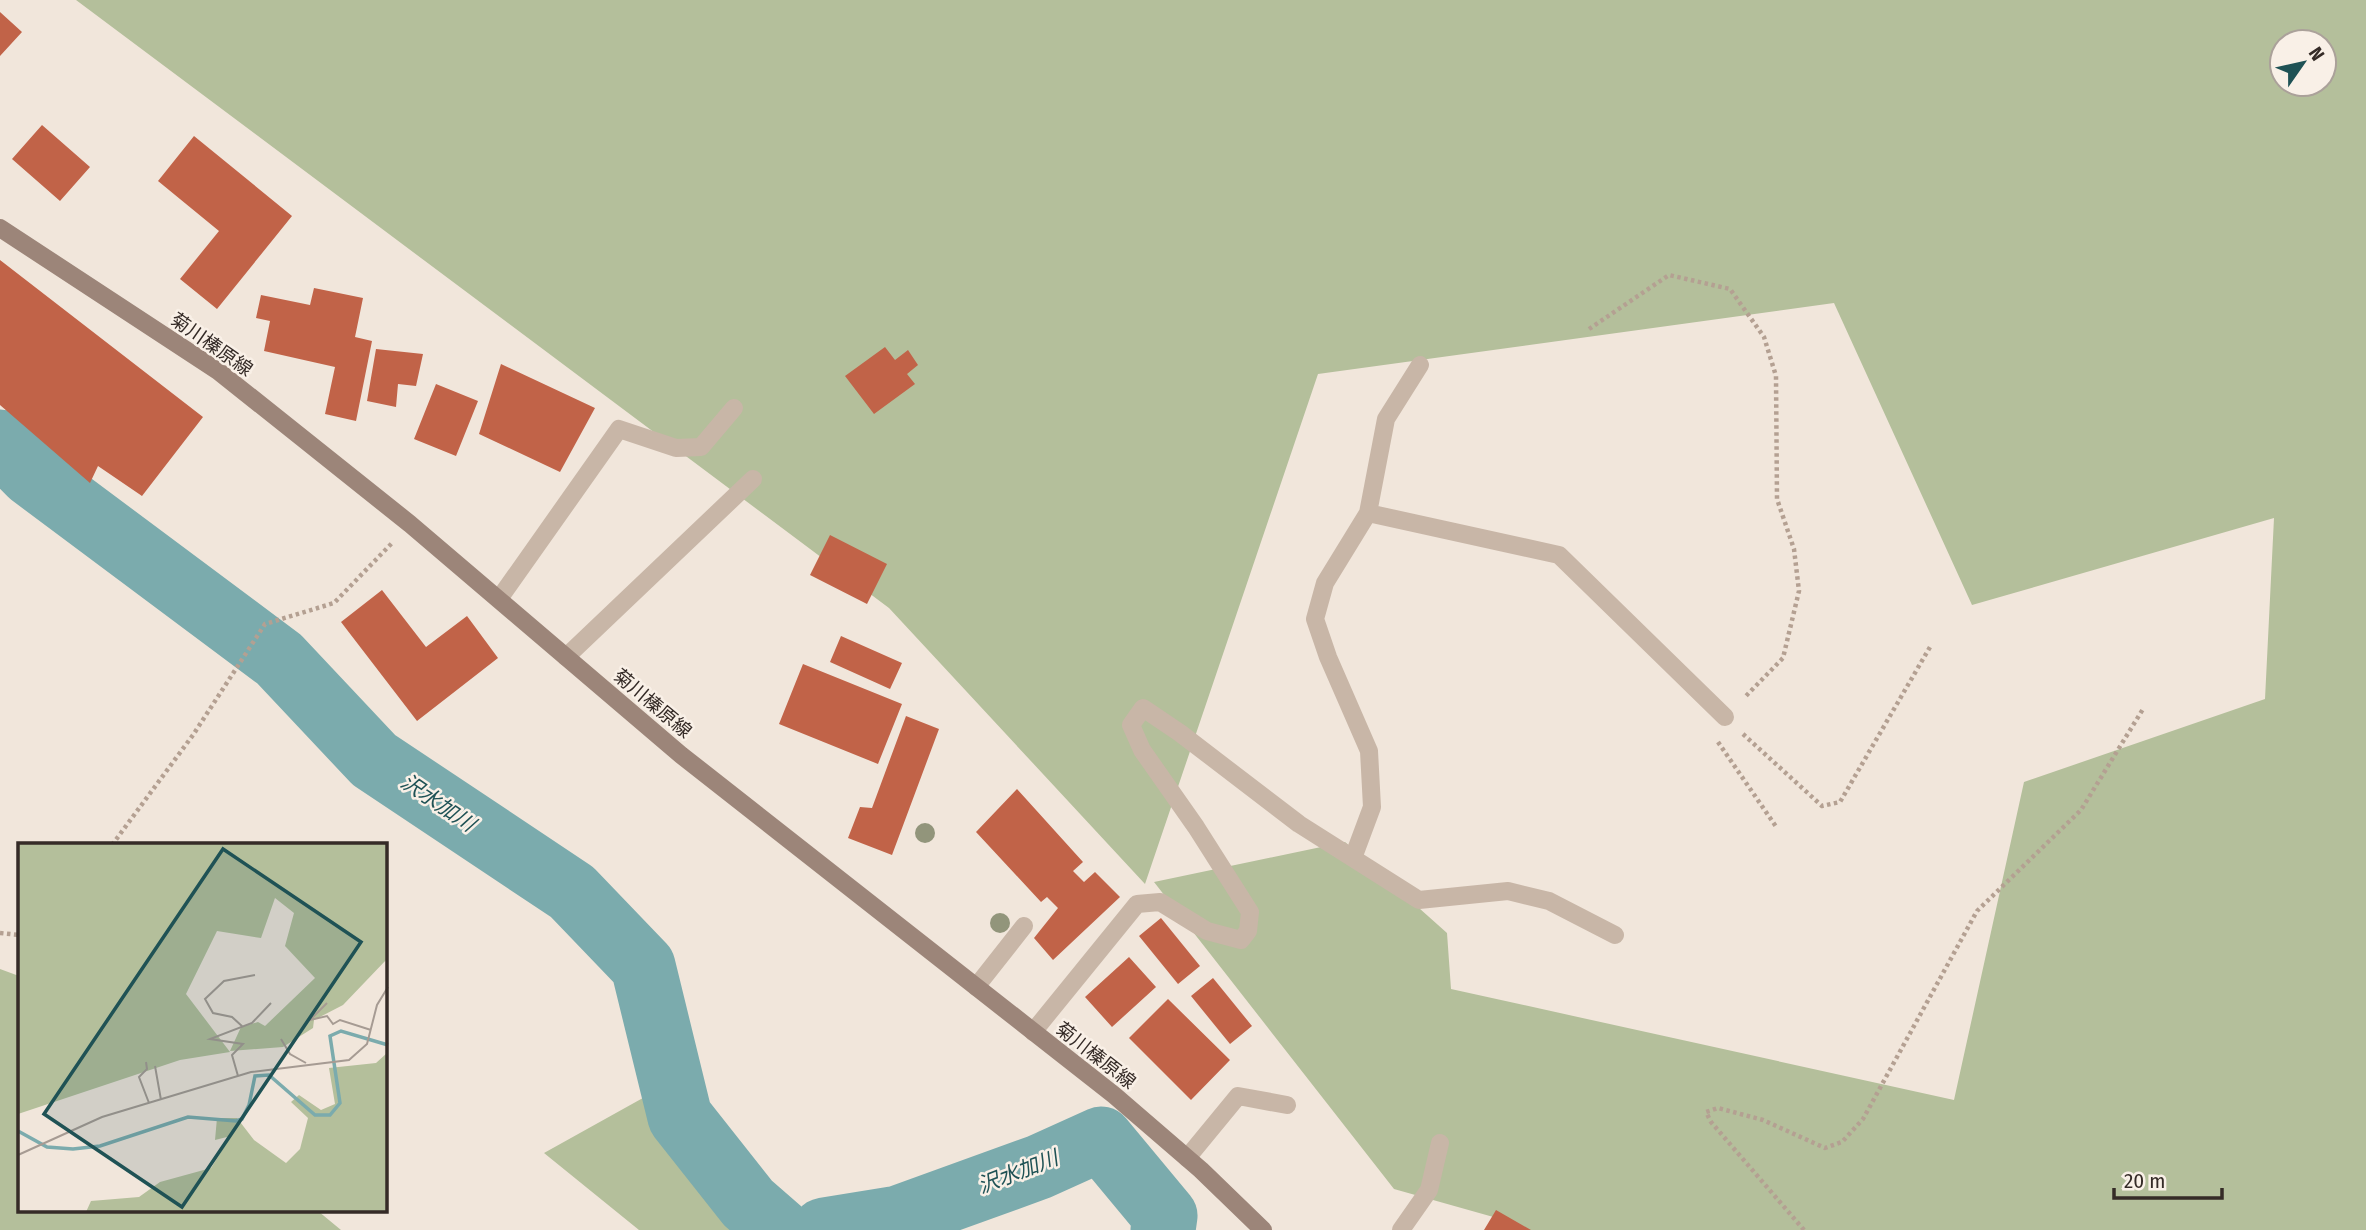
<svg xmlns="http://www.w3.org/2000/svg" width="2366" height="1230" viewBox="0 0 2366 1230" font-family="'Fira Sans Condensed','Noto Sans JP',sans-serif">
  <rect width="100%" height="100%" fill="#f1e6db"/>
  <!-- green -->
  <path fill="#b4bf9b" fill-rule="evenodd" d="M76,0H2366V1230H1524L1504,1220L1394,1189L1154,882L1345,842L1447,933L1451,989L1954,1100L2024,782L2265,699L2274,518L1972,605L1834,303L1318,374L1145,884L889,608ZM2282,42H2324V84H2282Z
    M0,969L19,976V1211H318L341,1230H0Z
    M686,1074L774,1196L757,1230H639L544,1153Z"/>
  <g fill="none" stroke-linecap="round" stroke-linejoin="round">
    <!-- river -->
    <path stroke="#7babad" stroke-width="65" d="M0,442L31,474L279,659L374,760L572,892L643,966L680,1117L748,1203L779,1230
      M824,1230L898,1218L1039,1167L1101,1139L1165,1216L1163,1230"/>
  </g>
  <!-- building -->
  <path fill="#c16348" d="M0,12L22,32L0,56Z
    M42,125L90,167L60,201L12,159Z
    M194,136L292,216L217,309L180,279L219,231L158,181Z
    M0,260L203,417L142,496L98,466L90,483L0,405Z
    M314,288L363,298L355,337L372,341L356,421L325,414L335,367L264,351L270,321L256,318L261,295L310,305Z
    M885,347L895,360L908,350L918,365L907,374L915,384L874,414L845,376Z
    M376,349L423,354L416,386L398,384L396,407L367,401Z
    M501,364L595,408L560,472L479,434Z
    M436,384L478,401L456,456L414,439Z
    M830,535L887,564L867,604L810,575Z
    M382,590L426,647L467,616L498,658L417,721L341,622Z
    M841,636L902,663L890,689L830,662Z
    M803,664L902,704L878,764L779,724Z
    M906,716L939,729L892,855L848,838L860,807L872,808Z
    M1017,789L1083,862L1073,871L1084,882L1095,872L1120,897L1053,960L1034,938L1058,908L1047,897L1041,902L976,832Z
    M1161,918L1200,966L1178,984L1139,936Z
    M1129,957L1156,987L1112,1027L1085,997Z
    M1213,978L1252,1026L1230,1044L1191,996Z
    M1168,999L1230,1060L1191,1100L1129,1038Z
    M1496,1210L1531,1230H1484Z"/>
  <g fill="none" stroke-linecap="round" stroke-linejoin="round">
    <!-- path -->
    <path stroke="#b4a092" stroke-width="4.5" stroke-dasharray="3.5 3.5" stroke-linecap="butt" d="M1589,329L1669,275L1730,289L1764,337L1776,376L1777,499L1794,549L1799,591L1783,658L1744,698
      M1743,734L1822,806L1840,802L1930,647
      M1718,742L1777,828
      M112,845L193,735L265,624L334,603L393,542
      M0,933L19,935
      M1804,1230L1711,1122L1706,1112L1718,1108L1763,1120L1825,1148L1842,1142L1863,1119L1977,911L2081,810L2143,709"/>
    <!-- lane -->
    <path stroke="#c8b6a7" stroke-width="18" d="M1368,513L1386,419L1420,365
      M499,599L619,429L676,448L701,447L734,408
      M566,657L753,479
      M1353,858L1372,807L1369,751L1328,657L1315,619L1325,583L1368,513L1559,555L1725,717
      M976,987L1024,926
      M1033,1032L1137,904L1160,902L1207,931L1241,940L1248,931L1250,912L1196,827L1142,750L1131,725L1143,708L1180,733L1299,824L1419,900L1508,891L1549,901L1615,935
      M1187,1158L1238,1096L1287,1105
      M1401,1230L1429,1190L1440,1143"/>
    <!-- secondary -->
    <path stroke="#9c8579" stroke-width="18" d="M0,228L218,371L296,433L410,524L681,755L1114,1095L1201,1170L1263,1230"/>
  </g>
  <!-- trees -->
  <g fill="#92957b">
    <circle cx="925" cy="833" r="10"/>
    <circle cx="1000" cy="923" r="10"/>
  </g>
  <g text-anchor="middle" stroke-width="5" stroke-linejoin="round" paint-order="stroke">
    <!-- street labels -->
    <g font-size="19" fill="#352b27" stroke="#f9f0e7">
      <text transform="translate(212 344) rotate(35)" y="7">菊川榛原線</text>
      <text transform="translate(653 703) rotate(40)" y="7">菊川榛原線</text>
      <text transform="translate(1096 1055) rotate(38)" y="7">菊川榛原線</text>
    </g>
    <!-- water labels -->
    <g font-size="21" font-style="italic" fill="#1f5255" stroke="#f9f0e7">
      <text transform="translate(438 803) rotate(34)" y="7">沢水加川</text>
      <text transform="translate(1018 1172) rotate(-21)" y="7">沢水加川</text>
    </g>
  </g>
  <!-- overview -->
  <g transform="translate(18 843)">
    <rect width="369" height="369" fill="#f1e6db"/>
    <path d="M0,1H369V116L325,162L296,177L295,185L265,204L212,208L223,184L240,179L247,183L297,135L267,103L276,70L257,55L243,95L199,88L168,151L212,209L162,217L0,271ZM369,210V369H68L73,358L121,354L142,339L193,325L213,293L197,297L199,275H219L236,297L268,320L282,306L290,275L273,259L281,252L303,267L317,261L311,225L358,220Z" fill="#b4bf9b"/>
    <path fill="none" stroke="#7babad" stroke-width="3.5" d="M0,288L29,304L55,306L82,303L170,274L218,278L224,276L231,262L237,233L251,232L297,272H312L322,260L312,193L323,188L370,202"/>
    <path fill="none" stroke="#a69b93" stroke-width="2" d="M309,160L292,177L309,173L315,181L322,177L353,187M225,184L214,174L195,170L187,156L206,138L237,132M263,196L272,211L288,220M128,219L129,226L121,234L131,260M137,223L143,257M220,233L214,212L225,201L192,196L234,180L253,160M0,312L84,274L233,229L331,217L349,201L359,162L370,144"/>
    <path fill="#1f5255" fill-opacity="0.15" stroke="#1f5255" stroke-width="3.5" d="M205,6L343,99L164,364L26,271Z"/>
    <rect width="369" height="369" fill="none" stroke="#352b27" stroke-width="3.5"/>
  </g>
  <!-- north arrow -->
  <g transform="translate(2303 63) rotate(56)"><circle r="33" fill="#f9f0e7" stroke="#aba19a" stroke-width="2"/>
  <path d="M0-5L12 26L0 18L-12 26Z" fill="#1f5255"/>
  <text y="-10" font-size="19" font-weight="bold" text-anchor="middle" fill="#352b27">N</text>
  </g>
  <!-- scale -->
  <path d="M2114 1188v10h108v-10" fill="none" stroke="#352b27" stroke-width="3.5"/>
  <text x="2124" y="1188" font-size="21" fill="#352b27" stroke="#f9f0e7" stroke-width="5" paint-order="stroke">20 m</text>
</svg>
